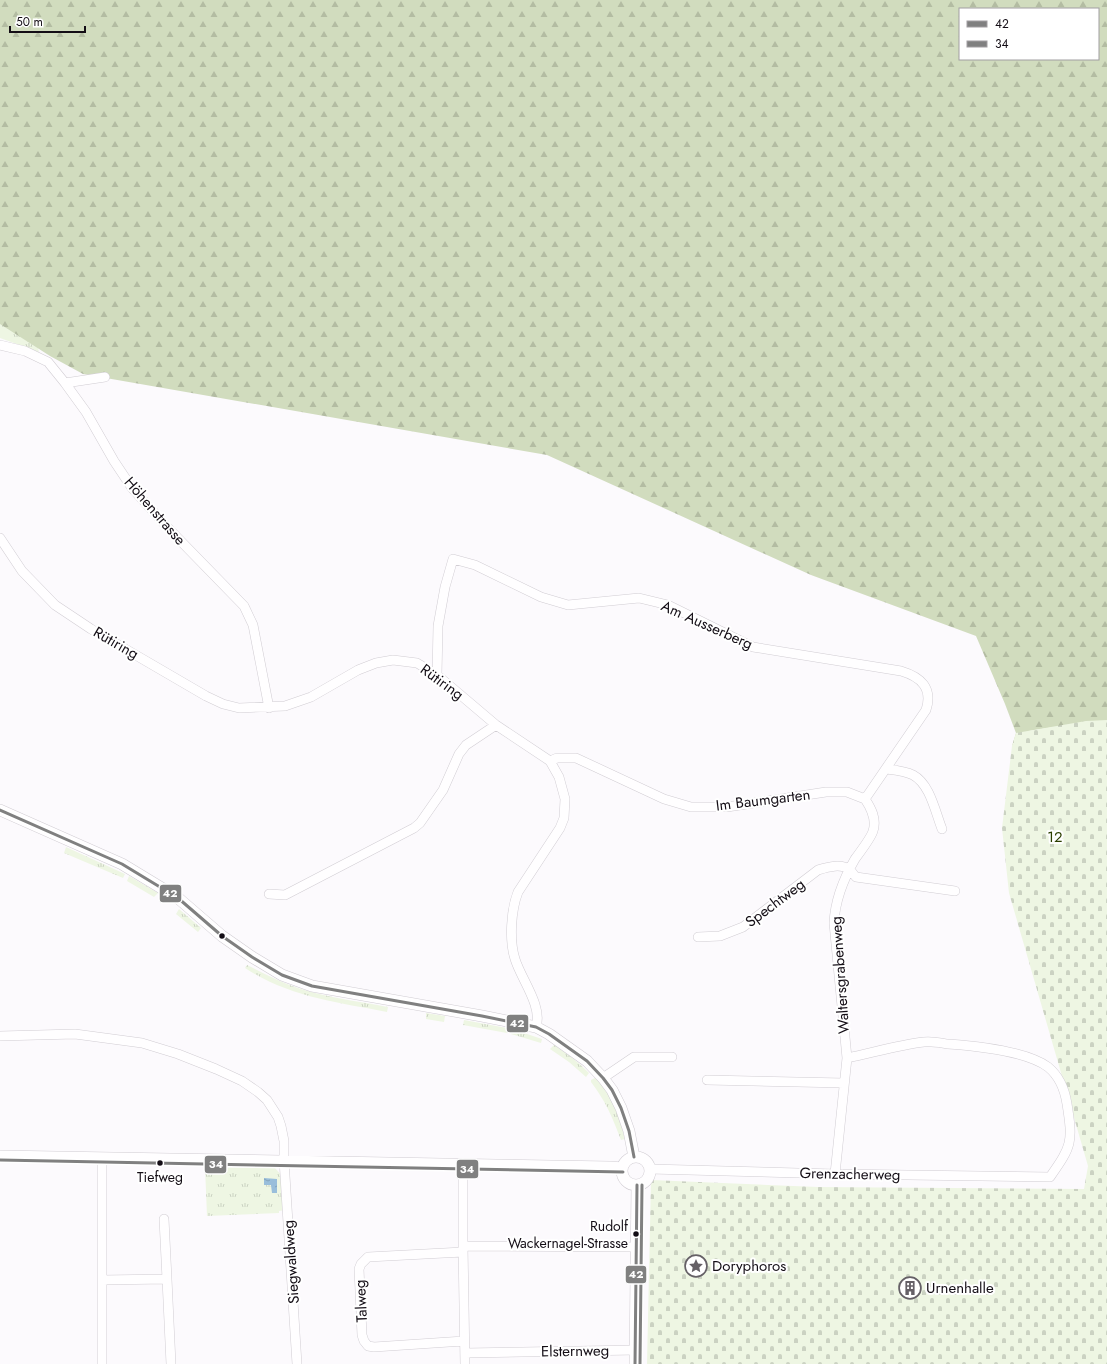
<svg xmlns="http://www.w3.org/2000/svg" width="1107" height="1364" viewBox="0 0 1107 1364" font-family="Jost,sans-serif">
  <defs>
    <pattern id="grass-tufts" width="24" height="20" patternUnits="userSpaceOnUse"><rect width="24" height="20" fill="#eef6e3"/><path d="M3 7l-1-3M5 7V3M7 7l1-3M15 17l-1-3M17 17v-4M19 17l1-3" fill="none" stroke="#cbd2c2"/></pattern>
    <pattern id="forest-firs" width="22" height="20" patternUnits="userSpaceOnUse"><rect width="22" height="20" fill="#d1dcbe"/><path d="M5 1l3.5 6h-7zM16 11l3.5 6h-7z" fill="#b3bca2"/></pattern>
    <pattern id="cemetery-stones" width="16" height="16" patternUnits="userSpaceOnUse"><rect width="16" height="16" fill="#eef6e3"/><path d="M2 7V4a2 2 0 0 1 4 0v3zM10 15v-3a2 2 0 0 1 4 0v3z" fill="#cbd2c2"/></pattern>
    <pattern id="water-ripples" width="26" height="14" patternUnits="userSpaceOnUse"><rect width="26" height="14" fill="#99bedb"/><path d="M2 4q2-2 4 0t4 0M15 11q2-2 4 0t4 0" fill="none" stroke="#83a2bb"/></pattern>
  </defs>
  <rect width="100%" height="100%" fill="#fcfafd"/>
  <!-- grass -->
  <path fill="url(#grass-tufts)" d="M0,317L37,344L39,352L0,338Z
    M66,847L125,874L123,878L64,853Z
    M129,876L158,893L154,897L127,881Z
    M179,909L201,928L198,932L176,914Z
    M247,965C269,976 290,987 315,993C338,999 363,1002 388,1007L387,1012C336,1002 289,997 245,968Z
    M426,1013L445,1016L444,1022L426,1019Z
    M464,1020L507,1028V1033L463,1025Z
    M512,1029L542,1039L541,1043L511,1034Z
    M554,1045C567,1053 578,1062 589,1073L586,1077L569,1062L550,1049Z
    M595,1078L598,1079L611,1097L619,1116L625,1139L621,1140C612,1116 606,1102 591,1082V1080Z
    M205,1167L275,1168L284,1178L286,1210L279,1211V1213L207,1216Z"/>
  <!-- forest -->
  <path fill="url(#forest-firs)" fill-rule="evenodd" d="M0,0H1107V766L1054,727L1029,731L1012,746L1016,733L1005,704L976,636L811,575L547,455L83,374L50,356L0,324ZM960,9H1098V59H960Z"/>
  <!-- cemetery -->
  <path fill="url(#cemetery-stones)" d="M1107,720V1364H647L651,1180L818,1187L1084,1189L1088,1166L1009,893L1002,828L1012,746L1016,733L1086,721Z"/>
  <!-- water -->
  <path fill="url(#water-ripples)" d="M264,1178L277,1179V1193H272L271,1185H264Z"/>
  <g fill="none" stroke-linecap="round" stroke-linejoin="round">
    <!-- minor casing -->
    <g stroke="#d1cdd3" stroke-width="10">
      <path id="minor" d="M0,345L25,351L48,362L65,383L86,412L114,461L132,488L168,528L244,606L253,625L269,708
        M65,383L105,377
        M0,538L22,571L55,605L91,629L206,696L223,704L239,708L285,706L311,697L358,670L376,663L393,660L417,663L437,675L496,725L550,761L559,777L565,799L564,818L560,828L518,892C511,910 509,940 515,959C521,979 543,1006 536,1027
        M437,675L438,626L445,587L453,559L475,565L541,597L568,605L639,598L668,605L753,647L901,671C921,677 933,688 926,710L865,799
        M550,761L557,758H576L664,799L691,807H727L826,792H847L865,799
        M886,769C894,770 905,771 913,775C930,784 935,811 942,829
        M269,894L285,895L414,828L420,823L443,790L459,754L466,745L496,725
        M698,937L720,936L743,927L818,870C828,867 841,863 850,870C852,872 854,875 856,877L955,891
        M0,1036L75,1034L142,1043L178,1054L216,1069L242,1081L258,1092L267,1100L278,1117L281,1126L284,1141V1160L297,1364
        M603,1078L634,1057H672
        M707,1080L844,1083
        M0,1155L610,1166L623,1167
        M102,1157V1364
        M463,1163V1246L465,1364
        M650,1169L835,1174L1050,1177C1072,1146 1073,1142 1067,1104C1065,1091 1059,1076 1048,1067C1026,1051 976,1046 948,1044C941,1043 932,1041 924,1042C898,1045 872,1053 847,1058
        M835,1174L847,1058L834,923C835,901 844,878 855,859C860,852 871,838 873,831C877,819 871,808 865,799
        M164,1219L167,1279
        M463,1246L636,1247
        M463,1252L368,1257L361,1264L359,1269L362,1335L364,1341L368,1346L374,1347L464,1341
        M102,1280L167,1279L171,1364
        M465,1353L636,1350"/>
    </g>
    <!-- tertiary casing -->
    <g stroke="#d1cdd3" stroke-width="12">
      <path id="tertiary" d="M0,810L122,864L178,898L222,936L252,957L282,975L312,986L482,1016L536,1027L549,1034L587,1061L603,1078L612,1090L621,1108L629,1131L634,1157
        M622 1171a14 14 0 1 1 28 0a14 14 0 1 1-28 0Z
        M635,1364L637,1185"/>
    </g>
    <!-- minor -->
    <use href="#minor" stroke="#fffeff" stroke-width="9"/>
    <!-- tertiary -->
    <use href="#tertiary" stroke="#fffeff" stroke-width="11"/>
    <!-- bus-1 casing -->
    <g stroke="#fff" stroke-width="6">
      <path id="bus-1" d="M0,810L122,864L178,898L222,936L252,957L282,975L312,986L482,1016L536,1027L549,1034L587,1061L603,1078L612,1090L621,1108L629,1131L634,1157
        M635,1364L637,1185"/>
    </g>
    <!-- bus-2 casing -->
    <g stroke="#fff" stroke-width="6">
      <path id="bus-2" d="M0,1160L623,1172
        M640,1364L642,1185"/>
    </g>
    <!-- bus-1 -->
    <use href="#bus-1" stroke="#808080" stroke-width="3"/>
    <!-- bus-2 -->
    <use href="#bus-2" stroke="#808080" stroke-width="3"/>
  </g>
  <!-- icons -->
  <defs>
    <g id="sight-ring" transform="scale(1.15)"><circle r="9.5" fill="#fff" stroke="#656066" stroke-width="1.5"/><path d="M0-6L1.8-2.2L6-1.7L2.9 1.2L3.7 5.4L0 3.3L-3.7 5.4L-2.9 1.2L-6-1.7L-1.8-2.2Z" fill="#656066"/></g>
    <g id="building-ring" transform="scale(1.15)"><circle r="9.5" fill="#fff" stroke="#656066" stroke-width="1.5"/><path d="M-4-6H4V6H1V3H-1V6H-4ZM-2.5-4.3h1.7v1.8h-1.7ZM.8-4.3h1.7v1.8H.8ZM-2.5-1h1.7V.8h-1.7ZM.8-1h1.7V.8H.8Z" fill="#656066"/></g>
  </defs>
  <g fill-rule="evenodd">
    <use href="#sight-ring" x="696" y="1266"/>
    <use href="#building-ring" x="910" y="1288"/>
  </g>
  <!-- markers -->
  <g fill="#130d15" stroke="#fff" stroke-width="1.5">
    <circle cx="222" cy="936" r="3.5"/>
    <circle cx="160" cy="1163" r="3.5"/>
    <circle cx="636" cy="1234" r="3.5"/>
  </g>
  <g text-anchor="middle" stroke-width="4" stroke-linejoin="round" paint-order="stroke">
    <!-- bus labels -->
    <g font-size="14" fill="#130d15" stroke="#fff">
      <text x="160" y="1182">Tiefweg</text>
      <text x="628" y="1231" text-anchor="end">Rudolf<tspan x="628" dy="17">Wackernagel-Strasse</tspan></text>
    </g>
    <!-- street labels -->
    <g font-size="15" fill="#130d15" stroke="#fff">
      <text transform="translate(155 511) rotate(49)" y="5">Höhenstrasse</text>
      <text transform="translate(707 625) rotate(24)" y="5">Am Ausserberg</text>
      <text transform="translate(116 643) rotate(30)" y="5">Rütiring</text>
      <text transform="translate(442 682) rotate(36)" y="5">Rütiring</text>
      <text transform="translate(763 800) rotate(-7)" y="5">Im Baumgarten</text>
      <text transform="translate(775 903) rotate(-37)" y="5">Spechtweg</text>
      <text transform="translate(840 975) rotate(-94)" y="5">Waltersgrabenweg</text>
      <text transform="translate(850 1174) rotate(1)" y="5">Grenzacherweg</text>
      <text transform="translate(291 1262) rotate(-94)" y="5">Siegwaldweg</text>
      <text transform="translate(361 1301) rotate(-93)" y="5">Talweg</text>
      <text transform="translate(575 1351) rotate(-1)" y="5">Elsternweg</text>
    </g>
    <!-- park labels -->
    <g font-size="15" fill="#2c3f00" stroke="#fff">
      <text x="1055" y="842">12</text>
    </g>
    <!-- poi labels -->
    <g font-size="15" fill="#130d15" stroke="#fff" text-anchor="start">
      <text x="712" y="1271">Doryphoros</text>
      <text x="926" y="1293">Urnenhalle</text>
    </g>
  </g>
  <g stroke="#fff" stroke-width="1.5">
    <rect x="159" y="884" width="23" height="19" rx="4" fill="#808080"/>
    <rect x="506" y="1014" width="23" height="19" rx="4" fill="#808080"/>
    <rect x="204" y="1155" width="23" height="19" rx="4" fill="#808080"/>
    <rect x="456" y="1159" width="23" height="20" rx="4" fill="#808080"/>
    <rect x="625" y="1265" width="22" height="19" rx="4" fill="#808080"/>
  </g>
  <g font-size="11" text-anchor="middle" font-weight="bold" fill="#fff">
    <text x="170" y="897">42</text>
    <text x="517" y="1027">42</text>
    <text x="216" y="1168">34</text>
    <text x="467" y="1173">34</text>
    <text x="636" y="1278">42</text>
  </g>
  <!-- legend -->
  <rect x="959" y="8" width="140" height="52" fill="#ffffff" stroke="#a19ea1"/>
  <rect x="967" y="21" width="20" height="6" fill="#808080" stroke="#a19ea1"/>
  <text x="995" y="28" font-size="12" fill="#130d15">42</text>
  <rect x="967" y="41" width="20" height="6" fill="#808080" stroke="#a19ea1"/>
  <text x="995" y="48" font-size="12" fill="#130d15">34</text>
  <!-- scale -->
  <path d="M10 26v6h75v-6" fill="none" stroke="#130d15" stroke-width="2"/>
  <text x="16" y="26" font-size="12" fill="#130d15" stroke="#ffffff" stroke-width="3" paint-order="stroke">50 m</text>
</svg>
